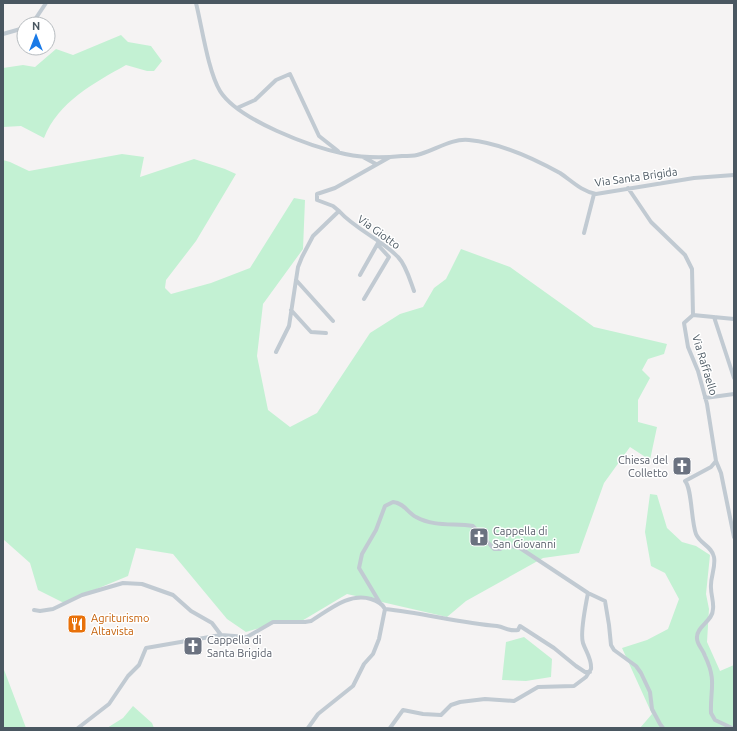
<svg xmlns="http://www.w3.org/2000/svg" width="737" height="731" viewBox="0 0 737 731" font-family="Ubuntu,sans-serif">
  <rect width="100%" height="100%" fill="#f5f3f3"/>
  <!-- green -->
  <path fill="#c3f1d3" d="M121,35L128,42L151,46L162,61L154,71H147L126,65C94,83 58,102 44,138L21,126L3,127V68L23,65L35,67L56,49L73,55Z
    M122,154L144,157L140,177L194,159L225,169L236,174L196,241L166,280L165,288L171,294L211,283L250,268L294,198L305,200L303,249L263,304L257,356L268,410L290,427L317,413L370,333L400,314L423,307L434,288L446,279L461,249L510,267L594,327L667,344L664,354L648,359L642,370L650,378L638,400V422L657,427L650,460L630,447L604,483L579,553L543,558L466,601L447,617L347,594L300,622L273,624L246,632L227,619L173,554L136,548L128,576L82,595L66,604L38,590L30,563L3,539V160L10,162L29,171Z
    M650,494L657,495L667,528L682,542L696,546L710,555L706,594L709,609L707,642L720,671L734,665V728H640L652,714L622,648L647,640L668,629L679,599L665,573L651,566L645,532Z
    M524,637L552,659L551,677L526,681L502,680L506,642Z
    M3,667L26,728H3Z
    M133,706L152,723L154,728H107L123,718Z"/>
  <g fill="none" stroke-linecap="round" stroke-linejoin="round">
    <!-- street -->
    <path stroke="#c1cad2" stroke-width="4" d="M196,3C202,27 208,71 220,91C238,120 311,147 345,154C364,158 383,158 402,156C407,156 413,156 417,155C434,151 451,138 469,140C500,143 533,158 560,173C572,181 581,191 596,194L694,178L734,175
      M32,24L46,3
      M3,34L24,28
      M237,108L255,100L276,80L290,74L319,136L338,151
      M363,157L376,164
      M628,188L651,222L685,255L692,269L693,315L684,323L688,347L698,371L707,404L716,461L711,467L685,481C692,488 691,521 696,534C700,544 712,546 714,557C716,568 710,577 711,588C711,595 714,602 713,609C713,621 697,626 697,637C696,644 703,649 705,656C717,681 710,689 711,713L715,720L732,728
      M339,211C356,230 381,239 398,257C406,265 410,280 414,291
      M584,233L594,194
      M360,275L378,243
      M296,280L333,321
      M364,299L389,257L378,245
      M291,310L311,332L326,333
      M693,315L734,319
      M714,317L734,378
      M276,352L289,326L298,267L302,257L313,236L339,211L333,206L317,200V194L335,188L390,157
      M705,398L734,394
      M716,461L721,473L734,537
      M380,603L359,568L362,554L376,530L385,506L393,502C404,503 408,513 416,517C434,527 454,523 473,526L494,549H500L506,545L520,548L588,593L605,601L609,625L611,645L614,650L636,666L641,673L650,692L652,709L660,724L663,728
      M385,609C423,613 460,623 497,626C505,627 509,632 518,630L520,626L554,648L576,666L585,672H590
      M34,610L40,611L53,609L82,595L123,583L142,584L173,595L191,611L212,623L221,635
      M78,728L109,704L128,676L139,665L146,648L221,635L247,637L273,622H305L311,621C329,610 349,592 371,599C377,601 382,603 385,609
      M308,728L318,714L353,686L364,664L373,654L379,639L385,609
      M390,728L403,710L423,714L441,715L451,705L460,702L485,699L514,701L538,687L574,686L586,677L591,669C592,659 586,652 583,643C580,634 586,603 588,593"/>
  </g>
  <!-- icons -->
  <defs>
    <g id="church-square" transform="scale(1)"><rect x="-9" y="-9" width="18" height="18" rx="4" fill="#6b7280" stroke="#fff"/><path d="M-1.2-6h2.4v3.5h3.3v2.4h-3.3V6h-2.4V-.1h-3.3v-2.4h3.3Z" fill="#fff"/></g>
    <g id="restaurant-square" transform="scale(1)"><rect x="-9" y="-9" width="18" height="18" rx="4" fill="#e8710a" stroke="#fff"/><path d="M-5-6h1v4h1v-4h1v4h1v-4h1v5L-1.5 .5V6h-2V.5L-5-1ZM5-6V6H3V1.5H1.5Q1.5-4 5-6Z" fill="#fff"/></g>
  </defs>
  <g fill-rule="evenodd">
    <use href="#church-square" x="682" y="466"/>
    <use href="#church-square" x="479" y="537"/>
    <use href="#restaurant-square" x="77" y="624"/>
    <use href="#church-square" x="193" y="646"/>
  </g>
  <g text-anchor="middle" stroke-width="3" stroke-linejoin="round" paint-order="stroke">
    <!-- street labels -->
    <g font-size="11" fill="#4a5761" stroke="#fff">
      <text transform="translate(636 177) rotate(-8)" y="4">Via Santa Brigida</text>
      <text transform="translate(379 232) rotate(36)" y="4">Via Giotto</text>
      <text transform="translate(705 365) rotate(73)" y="4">Via Raffaello</text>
    </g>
    <!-- worship labels -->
    <g font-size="11" fill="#5b616d" stroke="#fff" text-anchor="start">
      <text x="668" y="464" text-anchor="end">Chiesa del<tspan x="668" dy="13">Colletto</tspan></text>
      <text x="493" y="535">Cappella di<tspan x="493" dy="13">San Giovanni</tspan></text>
      <text x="207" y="644">Cappella di<tspan x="207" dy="13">Santa Brigida</tspan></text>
    </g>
    <!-- food labels -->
    <g font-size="11" fill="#c56008" stroke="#fff" text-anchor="start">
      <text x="91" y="622">Agriturismo<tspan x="91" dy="13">Altavista</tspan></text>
    </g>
  </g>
  <!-- border -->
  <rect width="737" height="731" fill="none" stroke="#4a5761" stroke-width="8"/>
  <!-- north arrow -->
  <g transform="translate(36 36)"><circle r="19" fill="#ffffff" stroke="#b7bcc0"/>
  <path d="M0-3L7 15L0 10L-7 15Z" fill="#1a7ae7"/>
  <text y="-6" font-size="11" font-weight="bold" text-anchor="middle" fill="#4a5761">N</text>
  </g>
</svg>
